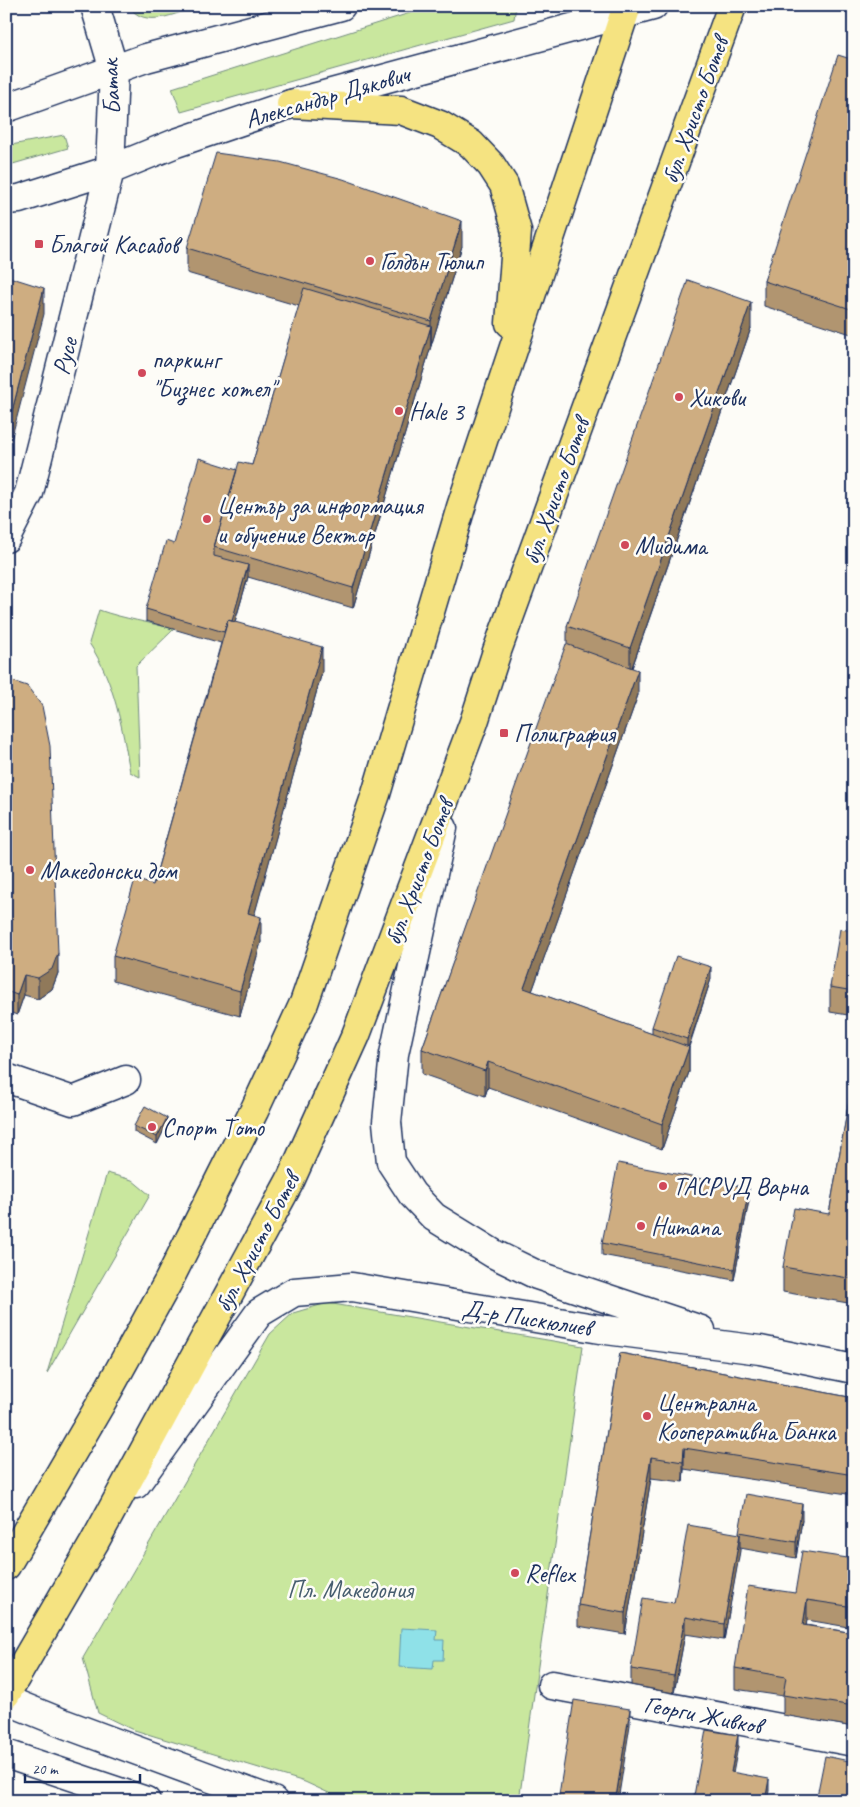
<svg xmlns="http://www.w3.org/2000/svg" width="860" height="1807" viewBox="0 0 860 1807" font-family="Caveat,sans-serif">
  <rect width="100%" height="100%" fill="#fdfcf7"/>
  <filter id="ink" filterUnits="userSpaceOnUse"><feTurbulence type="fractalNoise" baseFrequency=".02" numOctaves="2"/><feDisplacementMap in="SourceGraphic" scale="10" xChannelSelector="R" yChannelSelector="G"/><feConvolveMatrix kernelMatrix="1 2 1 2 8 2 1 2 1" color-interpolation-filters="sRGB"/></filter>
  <g filter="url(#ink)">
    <!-- green -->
    <path fill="#c9e79e" stroke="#728b7e" d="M129,6H198C177,13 144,30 129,6Z
      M432,6H516L514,19L181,112L172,88Z
      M64,135L68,148L6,166V146Z
      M99,610C124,619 149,622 174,629L136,666L140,777L130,772C122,727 115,682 89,643Z
      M107,1173L132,1180L150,1195L47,1373Z
      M327,1303L583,1346L519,1801H346L305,1782L131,1729L98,1713L83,1658L270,1334L293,1313Z"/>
    <!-- water -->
    <path fill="#8fe1e8" stroke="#619ab1" d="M401,1628L437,1630L436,1640H444L443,1660H434L433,1669L399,1667Z"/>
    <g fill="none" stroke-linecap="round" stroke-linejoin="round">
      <!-- minor casing -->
      <g stroke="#1b2f5e" stroke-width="31">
        <path id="minor" d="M6,108L146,58L341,6
          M6,200L19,199L110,170L176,143L291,104L653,6
          M6,538L29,493L110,170L114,70L95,6
          M443,828L394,1054L387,1122L391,1162L412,1194L434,1217L494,1254L537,1275L701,1330
          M6,1078L73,1101L126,1080
          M136,1484L259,1313L294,1292L352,1287L606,1330L760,1350L854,1369
          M552,1685L854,1742
          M6,1700L65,1724L273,1801
          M6,1754L146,1801"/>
      </g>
      <!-- major casing -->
      <g stroke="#1b2f5e" stroke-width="31">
        <path id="major" d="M291,104L401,110L440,125L471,144L491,165L504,185L517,231L510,323
          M6,1566L100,1405L168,1282L254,1111L304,1003L376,794L461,507L627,6
          M6,1694L94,1543L290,1181L356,1035L474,722L497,651L732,6"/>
      </g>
      <!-- minor -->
      <use href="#minor" stroke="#fdfcf7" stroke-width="28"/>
      <!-- major -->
      <use href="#major" stroke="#f5e381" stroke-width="28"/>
    </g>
    <!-- wall -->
    <path fill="#b1956f" stroke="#1b2f5e" d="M854,60V335L764,306V281Z
      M462,246L431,346L353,608L248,577L235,622L322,672L254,915L261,942L240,1016L113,981V956L153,885L221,643L146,621V609L174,544L237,470L252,465L299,306L187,273V248Z
      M751,328L632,668L638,695L532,991L652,1034V1027L711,979L689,1047V1072L662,1149L488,1087L485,1096L422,1074V1049L567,645V626Z
      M6,679L58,973L52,989L38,999L24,995L17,1015L6,1011Z
      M854,931V1016L830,1012V987Z
      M854,1072V1304L783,1292V1267L829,1214Z
      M167,1124L157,1144L134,1132V1126Z
      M749,1200L734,1280L602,1255V1243Z
      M620,1353L854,1398V1495L684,1469L683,1482L651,1478L625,1634L578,1626V1605Z
      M802,1520L796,1558L740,1548L724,1640L685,1634L674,1693L631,1685V1669L674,1603L739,1534V1532Z
      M854,1559V1628L807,1620L806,1625L854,1633V1727L783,1715V1696L735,1689V1668L795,1593Z"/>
    <!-- shaded-wall -->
    <path fill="#90795a" stroke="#1b2f5e" d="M462,221V246L431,346V321Z
      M44,288V314L6,459V434Z
      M751,302V328L630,673V648Z
      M431,326V346L353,608V588Z
      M248,565V577L228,645V633Z
      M322,647V672L248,938V913Z
      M638,670V695L524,1014V988Z
      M261,917V942L240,1016V991Z
      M58,953V973L52,989L38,999V978Z
      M711,967V979L687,1051V1039Z
      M24,975V995L17,1015V995Z
      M689,1047V1072L662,1149V1124Z
      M488,1062V1087L485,1096V1071Z
      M167,1118V1124L157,1144V1137Z
      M749,1188V1200L734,1280V1269Z
      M684,1448V1469L683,1482V1462Z
      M651,1457V1478L625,1634V1613Z
      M802,1504V1520L796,1558V1542Z
      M740,1534V1551L724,1640V1624Z
      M807,1600V1620L803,1645V1625Z
      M685,1617V1634L674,1693V1676Z
      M630,1709V1725L618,1801L616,1797Z
      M738,1735V1747L731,1784V1772Z
      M769,1779V1791L767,1801H765Z"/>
    <!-- building -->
    <path fill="#cead81" stroke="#1b2f5e" d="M838,55L854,60V310L764,281Z
      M216,153L280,162L343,179L462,221L431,321L187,248Z
      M6,276L44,288L6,434Z
      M688,280L751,302L630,648L567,626Z
      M304,288L431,326L353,588L214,547L239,462L252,465Z
      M199,458L237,470L214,547V556L248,565L232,621L228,620L224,632L146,609L166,541L174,544Z
      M228,620L322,647L248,913L261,917L240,991L113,956L135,879L153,885Z
      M566,644L638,670L524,988L689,1047L662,1124L488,1062L485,1071L422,1049Z
      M6,679L27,686L42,706L50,746L58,953L52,969L38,978L24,975L17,995L6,991Z
      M840,929L854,931V991L830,987Z
      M676,956L711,967L687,1039L652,1027Z
      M854,1072V1279L783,1267L794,1208L829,1214Z
      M145,1106L167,1118L157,1137L134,1126Z
      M618,1163L749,1188L734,1269L602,1243Z
      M620,1353L854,1398V1475L684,1448L683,1462L651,1457L625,1613L578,1605Z
      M746,1494L802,1504L796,1542L739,1532Z
      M688,1525L740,1534L724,1624L685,1617L674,1676L631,1669L643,1598L674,1603Z
      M802,1551L854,1559V1607L807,1600L803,1625L854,1633V1706L783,1695L786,1677L735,1668L748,1586L795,1593Z
      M574,1700L630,1709L616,1797L640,1801H558Z
      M706,1730L738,1735L731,1772L769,1779L765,1801H693Z
      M825,1756L854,1762V1801H816Z"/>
  </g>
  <!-- markers -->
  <g fill="#d1495b" stroke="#fdfcf7" stroke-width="2">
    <rect x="34" y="239" width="10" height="10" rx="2.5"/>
    <circle cx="370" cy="261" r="5"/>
    <circle cx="142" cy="373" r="5"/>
    <circle cx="679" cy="397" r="5"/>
    <circle cx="399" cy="411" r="5"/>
    <circle cx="207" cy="519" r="5"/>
    <circle cx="625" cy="545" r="5"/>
    <rect x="499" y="728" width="10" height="10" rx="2.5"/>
    <circle cx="30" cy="870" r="5"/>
    <circle cx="152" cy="1127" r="5"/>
    <circle cx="663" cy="1186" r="5"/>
    <circle cx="641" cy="1226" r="5"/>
    <circle cx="647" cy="1416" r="5"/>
    <circle cx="515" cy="1573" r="5"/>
  </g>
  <g text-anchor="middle" stroke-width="5" stroke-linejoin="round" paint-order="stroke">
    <!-- street labels -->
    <g font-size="25" fill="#1b2f5e" stroke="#fdfcf7">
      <text transform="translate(110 87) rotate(-93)" y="9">Батак</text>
      <text transform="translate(327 96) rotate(-16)" y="9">Александър Дякович</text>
      <text transform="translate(694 110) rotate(-70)" y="9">бул. Христо Ботев</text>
      <text transform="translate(64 356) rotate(-76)" y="9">Русе</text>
      <text transform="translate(555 491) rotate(-70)" y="9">бул. Христо Ботев</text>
      <text transform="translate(418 872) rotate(-69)" y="9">бул. Христо Ботев</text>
      <text transform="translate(256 1242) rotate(-62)" y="9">бул. Христо Ботев</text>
      <text transform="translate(527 1317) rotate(9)" y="9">Д-р Пискюлиев</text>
      <text transform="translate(703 1714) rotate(11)" y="9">Георги Живков</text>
    </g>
    <!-- poi labels -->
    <g font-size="25" fill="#1b2f5e" stroke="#fdfcf7" text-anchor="start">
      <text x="49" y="253">Благой Касабов</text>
      <text x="380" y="270">Голдън Тюлип</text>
      <text x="152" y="368">паркинг<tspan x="152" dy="29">"Бизнес хотел"</tspan></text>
      <text x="689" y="406">Хикови</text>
      <text x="409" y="420">Hale 3</text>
      <text x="217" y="514">Център за информация<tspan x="217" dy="29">и обучение Вектор</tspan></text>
      <text x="635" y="554">Мидима</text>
      <text x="514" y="742">Полиграфия</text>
      <text x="40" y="879">Македонски дом</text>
      <text x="162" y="1136">Спорт Тото</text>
      <text x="673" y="1195">ТАСРУД Варна</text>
      <text x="651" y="1235">Humana</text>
      <text x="657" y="1411">Централна<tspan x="657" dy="29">Кооперативна Банка</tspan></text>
      <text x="525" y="1582">Reflex</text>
    </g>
    <!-- park labels -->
    <g font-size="25" fill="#465d6e" stroke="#fdfcf7">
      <text x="350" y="1598">Пл. Македония</text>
    </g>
  </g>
  <!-- margin -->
  <rect width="860" height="1807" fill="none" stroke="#fdfcf7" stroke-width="25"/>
  <rect x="12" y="12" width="835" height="1782" fill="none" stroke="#1b2f5e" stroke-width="2" filter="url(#ink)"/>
  <!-- scale -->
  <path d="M25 1774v8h115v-8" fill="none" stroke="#1b2f5e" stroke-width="2.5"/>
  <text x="32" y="1774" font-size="15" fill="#1b2f5e" stroke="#fdfcf7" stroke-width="4" paint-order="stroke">20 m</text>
</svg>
